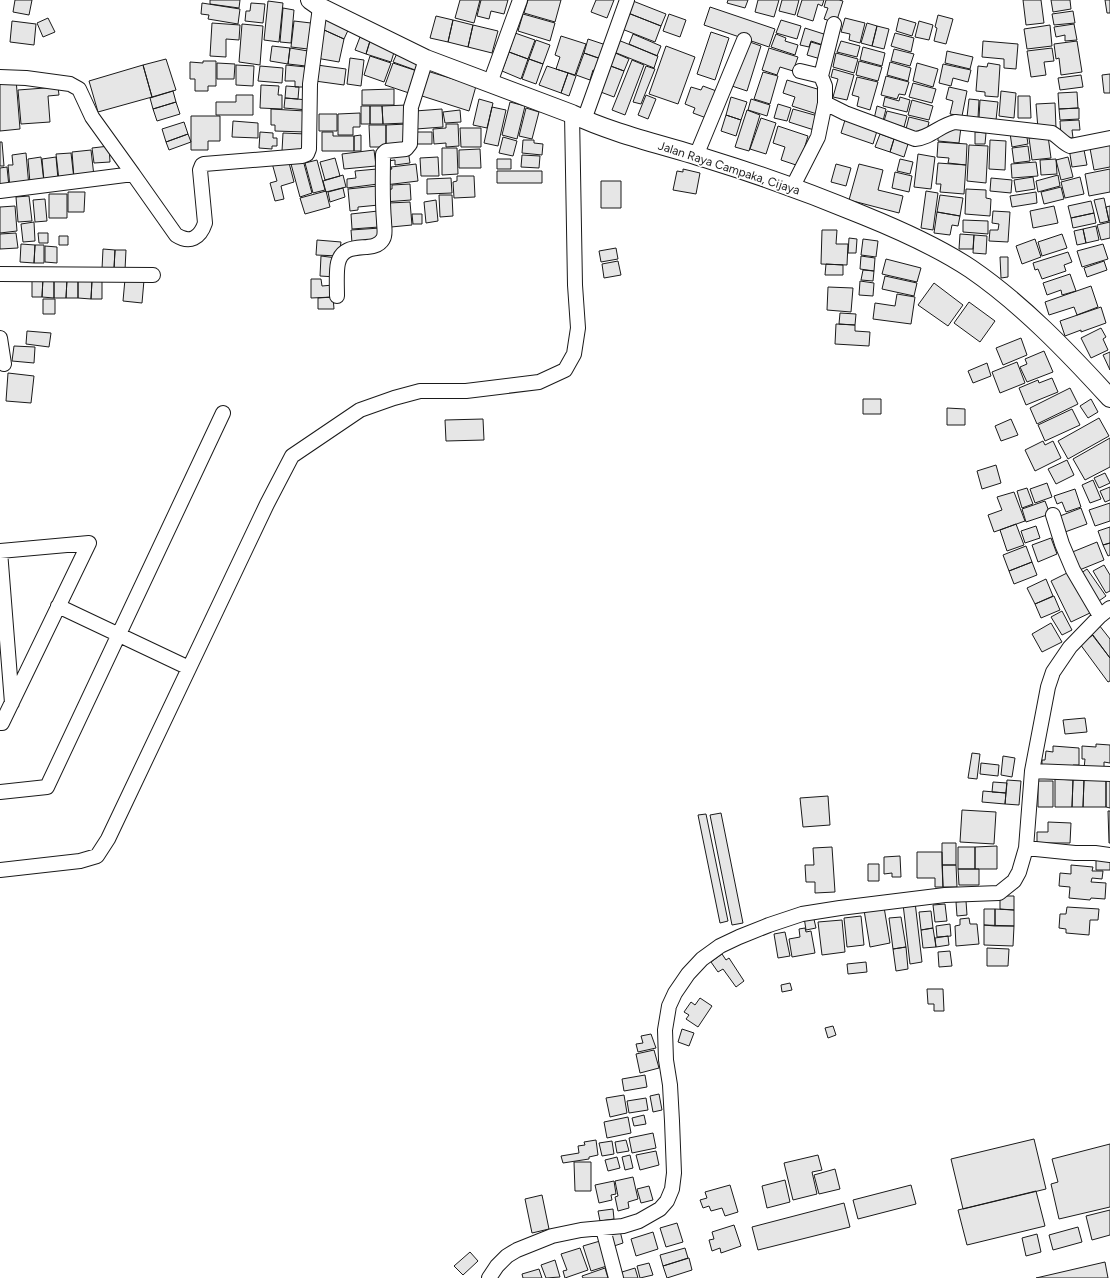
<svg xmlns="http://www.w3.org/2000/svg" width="1110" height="1278" viewBox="0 0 1110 1278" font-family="Figtree,sans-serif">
  <rect width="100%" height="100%" fill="#fff"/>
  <!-- building -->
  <path fill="#e6e6e6" stroke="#1a1a1a" d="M15,0H32L29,15L13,12Z
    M210,0H240L239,8L210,4Z
    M460,0H480L474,23L455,18Z
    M481,0H508L504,14L491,11L489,19L477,16Z
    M528,0H561L555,22L524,13Z
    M596,0H614L607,18L591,12Z
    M728,0H748L745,8L727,3Z
    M758,0H779L774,17L755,12Z
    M782,0H799L795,15L779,11Z
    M802,0H824L822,6L818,4L813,21L797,16Z
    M826,0H839L843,1L836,23L824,19L828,8L824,7Z
    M1023,0H1041L1044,23L1026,25Z
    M1051,0H1070L1071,9L1053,12Z
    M1105,0H1110V13H1107Z
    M268,1L283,3L279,42L264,40Z
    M633,1L666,14L661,26L628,13Z
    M202,3L240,9L238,24L208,19L209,15L201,14Z
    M251,3L265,4L263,23L245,21L246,11H250Z
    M710,7L775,29L769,47L704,25Z
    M283,8L294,10L291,43L280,42Z
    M1073,11L1075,23L1054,25L1052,14Z
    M628,13L661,26L655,42L622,29Z
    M523,14L555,23L550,41L518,31Z
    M669,14L686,20L680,37L663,31Z
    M938,15L953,19L946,44L934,41L937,28L935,27Z
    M328,16L350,26L344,39L322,29Z
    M436,16L453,20L448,42L430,38Z
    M48,18L55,32L43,37L37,23Z
    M845,18L865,23L860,43L849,40L850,34L841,32Z
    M899,18L916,23L912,36L896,31Z
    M453,20L473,25L468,47L448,42Z
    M781,20L801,26L797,39L776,33Z
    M12,21L36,24L34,45L10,42Z
    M294,21L311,23L308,49L291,47Z
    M919,21L933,25L929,40L915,37Z
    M212,23L240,25L239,40L226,39V57L210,56Z
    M867,23L877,26L872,46L861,43Z
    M242,24L263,26L260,65L239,62Z
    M1074,24L1077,40L1065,41V35L1056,37L1054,27Z
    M473,25L498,31L492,53L468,47Z
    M1050,25L1052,46L1027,49L1024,29Z
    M877,26L889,29L884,49L872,46Z
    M805,28L830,36L826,46L811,41L809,47L800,45Z
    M322,29L344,39L339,62L316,58Z
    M711,32L729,38L715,80L697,74Z
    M515,33L535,40L528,59L509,52Z
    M895,33L914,38L911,52L891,46Z
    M633,34L661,46L657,56L629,44Z
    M776,34L786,38L785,41L798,45L795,55L771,47Z
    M561,36L586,44L575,75L556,69L560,57L555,55Z
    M360,37L370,41L366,54L355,50Z
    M588,39L609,46L604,60L584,53Z
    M536,40L550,45L543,64L529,59Z
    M618,40L658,56L654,68L614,52Z
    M370,41L395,49L391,62L366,54Z
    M747,41L761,46L747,91L732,86Z
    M841,41L860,46L857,57L837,52Z
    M983,41L1018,44L1016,69L1004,68V59L982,57Z
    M1077,41L1082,72L1061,75L1059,58L1056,59L1054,44Z
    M811,42L828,47L824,60L807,55Z
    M272,46L290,48L288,64L270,61Z
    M666,46L695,57L678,104L649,94Z
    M863,47L885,53L882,66L860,60Z
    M290,48L308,51L306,66L288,64Z
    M769,48L798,57L793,71L780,67L777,75L762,70Z
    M1052,48L1054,61L1044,62L1046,75L1031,77L1027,51Z
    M894,49L914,54L910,66L891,61Z
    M398,51L422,59L418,71L393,62Z
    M947,51L973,57L970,69L945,63Z
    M509,52L528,59L521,79L502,71Z
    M613,52L629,59L624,71L608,65Z
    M584,53L604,60L600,72L593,70L590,80L576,75Z
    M836,53L858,59L854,73L833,67Z
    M370,56L391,63L384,82L364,75Z
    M350,58L364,60L361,86L347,84Z
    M166,59L176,90L152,97L143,65Z
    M529,59L543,64L536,84L522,79Z
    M632,60L644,65L625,115L612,110Z
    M203,61H216V86H208V91H195V79H190V62L203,63Z
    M859,61L882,67L878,81L856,75Z
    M890,62L911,68L908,81L887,75Z
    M217,63L235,64L234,79H217Z
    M393,63L420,72L412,94L385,85Z
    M917,63L938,69L933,87L913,81Z
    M988,63L1000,65L998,97L985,96V92L976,91L978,66L987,67Z
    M943,64L971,70L968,82L953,78L951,86L939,83Z
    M143,65L152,97L98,112L89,81Z
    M236,65L254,66L253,86L236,85Z
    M286,65L306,67L305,87H295V81H285Z
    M317,65L346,69L344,85L315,81Z
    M608,65L624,71L614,97L598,91Z
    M260,66L283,68L282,83L258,81Z
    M547,66L568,73L561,93L539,85Z
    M646,66L655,69L641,104L633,102Z
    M833,69L854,75L847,100L833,97L838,79L831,77Z
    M427,71L476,86L469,111L419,95Z
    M763,72L778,76L770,104L754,99Z
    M568,73L576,76L569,96L561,93Z
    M1110,74V93H1104L1102,75Z
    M1081,75L1083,87L1060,90L1058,78Z
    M886,76L909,82L905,95L899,94L897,99L881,95Z
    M857,77L878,82L870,110L857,106L859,97L852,95Z
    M16,79L20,129L0,131V81Z
    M787,80L824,91L817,114L792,106L795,97L783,93Z
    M913,83L936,89L932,103L909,97Z
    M261,85L279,86L278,95H282V109L260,108Z
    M286,86L299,87L298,99L285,98Z
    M703,86L719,92L709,119L693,113L695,108L685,104L691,87L701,90Z
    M58,87L59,95L48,96L50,122L21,124L18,90Z
    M949,87L967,91L962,116L950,114L953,101L946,99Z
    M394,89V105H362V90Z
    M173,91L176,102L153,109L150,98Z
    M1001,91L1016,93L1014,118L999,116Z
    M1077,92L1078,108L1059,109L1058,93Z
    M236,95H253V115H216V102H236Z
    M646,95L656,99L648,119L638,115Z
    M1018,96H1030L1031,118H1018Z
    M731,97L747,102L741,120L726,115Z
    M885,97L899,101L900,97L910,100L907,112L883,106Z
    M285,98L308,100V110L284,108Z
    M479,99L493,103L487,128L473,125Z
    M751,99L770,105L767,116L748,110Z
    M969,99L979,100L978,118L967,117Z
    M912,100L933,106L929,120L908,115Z
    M980,100L998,102L996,120L979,118Z
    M176,102L180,114L157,121L153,109Z
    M510,102L525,106L517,139L502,135Z
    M1055,103L1056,128L1038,129L1036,104Z
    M778,104L791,108L787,121L774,118Z
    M407,105V123L383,124L382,106Z
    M361,106H370V124H361Z
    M370,106H382L383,124H370Z
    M877,106L886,109L883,121L874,119Z
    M492,107L506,110L498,146L484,143Z
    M526,108L539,112L532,139L519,136Z
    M1079,108V119L1060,120L1059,109Z
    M271,109L305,111V132L275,131V125H271Z
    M442,109L443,127L416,129L415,111Z
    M793,109L818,116L814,130L789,122Z
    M460,110L461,122L445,123L443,112Z
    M747,110L760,115L749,151L735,147Z
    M887,111L907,116L904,127L884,121Z
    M360,113V127H353V135H338V114Z
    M319,114H337V131H319Z
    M726,115L741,120L736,136L721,131Z
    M191,116H220V141H208V150H191Z
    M909,117L929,122L926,135L906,129Z
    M761,118L776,123L766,154L750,149Z
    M845,120L877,131L873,144L841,133Z
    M1079,120L1080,130H1072L1073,138H1061L1060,121Z
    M233,121L258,123V138L232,137Z
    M184,122L188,134L166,142L162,129Z
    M407,124V146L386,147V125Z
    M446,124H458L459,146L446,147V143L434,144L433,129L446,128Z
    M369,125H386V147H370Z
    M778,126L808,136L799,166L781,160L785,147L773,143Z
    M961,127L959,143L938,141V131Z
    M460,128H481V147H461Z
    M1026,131L1028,144L1012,147L1010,133Z
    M260,132L273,133V138H277V146H272V149L259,148Z
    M322,132H333V136H354V151H322Z
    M414,132H432V144H414Z
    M975,132L986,133L985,144H975Z
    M283,133L306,134L305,152L282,151Z
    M188,134L191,142L169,150L166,142Z
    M880,134L894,139L890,152L875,147Z
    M361,135V151H354V136Z
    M1048,136L1051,158L1032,160L1029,138Z
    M503,137L517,141L513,156L499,153Z
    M894,139L908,144L904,157L890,152Z
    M523,140H534V143L543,144L542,155L522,153Z
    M990,140L1006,141L1005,170L989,169Z
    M0,142H2L4,166H0Z
    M938,142L967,144L966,165L948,163L949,158L937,157Z
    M1089,143L1110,144V167L1094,170Z
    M969,145L988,146L986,183L967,181Z
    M1083,145L1087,165L1072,167L1069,148Z
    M109,146L110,162L94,163L92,148Z
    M1028,146L1030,161L1014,163L1012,148Z
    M442,148H457L458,174L442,175Z
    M480,149L481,168H459V150Z
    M91,150L94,176L74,178L72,152Z
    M374,150L376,166L344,169L342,154Z
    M408,150L410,163L395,165V160L388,161L387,152Z
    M26,153L29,187L10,188L8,165H13L12,155Z
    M71,153L74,179L59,180L56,154Z
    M918,154L935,157L931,189L914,187Z
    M522,155L540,156L539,168L521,167Z
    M41,157L44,182L30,183L28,159Z
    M56,157L58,179L44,181L42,159Z
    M438,157L439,176H421L420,158Z
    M1068,157L1073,177L1061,180L1056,160Z
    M335,158L340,176L325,180L320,162Z
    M288,159L294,182L281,186L284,199L275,201L270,183L277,181L272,163Z
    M497,159H511V169H497Z
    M900,159L913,162L910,174L897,171Z
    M1056,159L1057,174L1041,175L1040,160Z
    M303,160L312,193L300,197L291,164Z
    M317,160L325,190L313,193L305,163Z
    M1036,162L1038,176L1012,178L1011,164Z
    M938,163L966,165L964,194L940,192L941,184H936Z
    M416,164L418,181L385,185L384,170L392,169L391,167Z
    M836,164L851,168L846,186L831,182Z
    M859,164L883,170L878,190L903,196L899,213L849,200Z
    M7,167L9,187L0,188V168Z
    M377,169L378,184L347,188V179L356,178L355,171Z
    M683,169L700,173L696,194L673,190L677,171L683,172Z
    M1110,169V192L1089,196L1085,174Z
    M497,171H542V183H497Z
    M895,172L912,176L909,192L892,188Z
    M343,175L346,187L326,192L323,181Z
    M1058,175L1060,186L1038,192L1036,181Z
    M457,176H474L475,197L454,198L453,182L457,181Z
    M1033,177L1035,189L1016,192L1014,180Z
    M1080,177L1084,194L1065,198L1061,182Z
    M451,178L452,193L427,194V179Z
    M991,178L1012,180L1011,193L990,191Z
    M601,181H621V208H601Z
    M410,184L411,200L384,202V190L392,189V185Z
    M377,186L379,205L358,207V210L350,211L348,189Z
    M1061,187L1064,199L1044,204L1041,192Z
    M343,188L345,197L330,202L328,192Z
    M966,189L986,190V198L991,199L990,216L965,214Z
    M326,191L330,207L305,214L300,198Z
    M926,191L938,193L933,230L921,228Z
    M68,192H85L84,212H68Z
    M1036,192L1037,203L1012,207L1010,196Z
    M49,194H67V218H49Z
    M439,195H452L453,216L440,217Z
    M940,195L963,198L960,216L937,212Z
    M29,196L32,221L18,222L16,197Z
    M1104,198L1109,221L1100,223L1094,200Z
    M45,199L47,221L35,222L33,200Z
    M436,200L438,221L426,223L424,202Z
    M1091,201L1094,213L1071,218L1068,206Z
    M410,202L412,225L391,227L389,203Z
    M15,206L17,231L0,233V207Z
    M1054,206L1058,223L1033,228L1030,211Z
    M1110,206V221H1109L1106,207Z
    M378,211L379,227L352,229L351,214Z
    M993,211L1010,212L1008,242L989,241L990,230H998L999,224L992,223Z
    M937,212L960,216L958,226L952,225L950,235L934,233Z
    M1094,213L1096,223L1073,228L1071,218Z
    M412,214H422V224H413Z
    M963,220L988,221V234L963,232Z
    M34,222L35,241L23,242L21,224Z
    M1110,222V238L1101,240L1097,225Z
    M1096,226L1099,240L1086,243L1083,229Z
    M380,228L381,241L352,243L351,230Z
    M1083,229L1086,243L1077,245L1074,231Z
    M822,230H837L836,244H848L847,265L821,264Z
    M16,233L18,248L0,249V234Z
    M38,233H48V243H39Z
    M960,234L974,235L973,249H959Z
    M1062,234L1067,248L1042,256L1038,242Z
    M974,235L987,236L986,254L973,253Z
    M59,236H68V245H59Z
    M849,238L857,239L856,253H848Z
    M863,239L878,241L876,257L861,255Z
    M1035,239L1041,257L1022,264L1016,246Z
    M317,240L341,242L339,256L316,255Z
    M21,244L35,245L34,263L20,262Z
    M1103,244L1108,259L1082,267L1077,251Z
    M35,245H44V263H34Z
    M45,246L57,247V263L45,262Z
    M616,248L618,259L601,262L599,251Z
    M103,249L115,250L114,269H102Z
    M115,250H126L125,270L114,269Z
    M1068,252L1072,262L1064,265L1066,271L1042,279L1038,269L1035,270L1033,263Z
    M321,256L337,258L336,277L320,276Z
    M861,256L875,258L874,271L860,269Z
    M1000,257H1008V277L1001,278Z
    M886,259L921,268L917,282L882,274Z
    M618,261L621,275L604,278L602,264Z
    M1104,261L1107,270L1087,277L1084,268Z
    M826,264L843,265V275H825Z
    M863,270L874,271L873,281L861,280Z
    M1070,274L1076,291L1062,295L1061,290L1047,295L1043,283Z
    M885,276L917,283L914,296L882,289Z
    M32,278H43L42,297H32Z
    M43,278H54V298L42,297Z
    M54,278L67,279L66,298H54Z
    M67,279H78V298H66Z
    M78,279L92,280L91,299L78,298Z
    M125,279L144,280L142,303L123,301Z
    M311,279H321L322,286L333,285V297L311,298Z
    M92,280H102V299H91Z
    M860,281L874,283L873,296L859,295Z
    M934,283L963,305L948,326L918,305Z
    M1091,286L1098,307L1077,315L1074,307L1049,315L1045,302Z
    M828,287L853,288L851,312L827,310Z
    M897,294L915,297L911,324L873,319L875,303L895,306Z
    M333,297L334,309H318V298Z
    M43,299H55V314H43Z
    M969,302L995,321L980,342L954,323Z
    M1101,307L1106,323L1081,332V330L1065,336L1060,321Z
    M840,313L856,314L855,325L839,324Z
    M836,324L855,325V331L870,332L869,346L835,344Z
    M1101,328L1106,337L1103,339L1108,350L1091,358L1081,338Z
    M27,331L51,333L49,347L26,344Z
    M1021,338L1027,355L1003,365L996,348Z
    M14,346L35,347L34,363L12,361Z
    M1044,351L1053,372L1027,382L1020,367L1027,364L1025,359Z
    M1110,352V370L1103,355Z
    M1017,362L1025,383L1000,393L992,372Z
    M987,363L991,376L973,383L968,371Z
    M8,373L34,376L31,403L6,401Z
    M1052,378L1058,392L1026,405L1019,388L1038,380L1039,383Z
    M1070,388L1078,404L1037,424L1030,408Z
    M863,399H881V414H863Z
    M1091,399L1098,412L1088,418L1080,406Z
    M947,408L965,409V425H947Z
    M1072,409L1080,425L1045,441L1038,425Z
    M1099,418L1109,436L1068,459L1058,441Z
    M483,419L484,440L446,441L445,420Z
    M1011,419L1018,435L1001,441L995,426Z
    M1110,438V467L1085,480L1073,459Z
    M1043,441L1045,445L1053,441L1061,458L1035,471L1025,450Z
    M1067,460L1074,475L1056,484L1048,469Z
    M996,465L1001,483L982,489L977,471Z
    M1105,473L1110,483L1099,488L1094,478Z
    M1093,480L1101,499L1090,503L1082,485Z
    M1047,483L1052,497L1035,503L1030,489Z
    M1110,487V500L1105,502L1100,491Z
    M1027,488L1033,504L1022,508L1017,491Z
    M1075,489L1081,507L1066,512L1062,502L1057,504L1054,496Z
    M1014,492L1025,521L994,532L988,515L1002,510L997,497Z
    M1045,501L1050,514L1026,522L1022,509Z
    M1110,503V521L1095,526L1089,510Z
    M1081,508L1087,524L1065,532L1060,516Z
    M1016,524L1024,545L1007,551L1000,530Z
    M1036,526L1040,538L1025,543L1021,531Z
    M1110,527V543L1103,545L1098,531Z
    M1051,538L1057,554L1038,562L1032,545Z
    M1097,542L1104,560L1077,571L1070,553Z
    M1110,543V555L1108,556L1103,545Z
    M1026,546L1032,562L1009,571L1003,555Z
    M1032,562L1037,575L1014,584L1009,571Z
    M1104,565L1110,575V591L1106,593L1093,571Z
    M1087,569L1106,596L1096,603L1077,576Z
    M1071,571L1092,612L1071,622L1051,581Z
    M1046,579L1053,596L1035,604L1027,588Z
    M1054,596L1060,610L1041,618L1035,604Z
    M1062,611L1072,630L1062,635L1051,617Z
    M1051,623L1062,642L1042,652L1032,634Z
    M1099,625L1110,639V658L1090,632Z
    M1093,635L1110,658V681L1108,682L1080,644Z
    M1085,718L1087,732L1065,734L1063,720Z
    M1096,744L1110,745V763L1104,762V770L1084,769L1085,759H1082V746L1096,747Z
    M1053,746L1079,748V765H1073V772L1042,771V760H1045L1046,751L1053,752Z
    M972,753L980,754L977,779L968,778Z
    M1003,756L1015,758L1012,777L1001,775Z
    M981,763L999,765L998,776L980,774Z
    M1055,779L1073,780L1072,807H1055Z
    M1007,780L1021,781L1019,805L1005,804Z
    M1073,780H1084L1083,807H1072Z
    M1084,780H1106V807H1083Z
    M1106,780H1110V808L1106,807Z
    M1038,781H1053V807H1038Z
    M993,782L1007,783L1006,793L992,792Z
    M983,791L1006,793L1005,804L982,802Z
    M828,796L830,825L803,827L800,798Z
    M962,810L996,812L994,844L960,842Z
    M1108,811H1110V843H1109Z
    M721,813L743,923L732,925L710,815Z
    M706,814L728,921L720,923L698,815Z
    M1048,822L1071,823L1070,843H1037V832H1048Z
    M942,843H956V865H942Z
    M997,846V869H975V847Z
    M832,847L835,892L815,893V882H806L805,865H814L813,848Z
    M958,847H975V869H958Z
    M917,852H942L943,887H935V878H917Z
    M900,856L901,877H892V873L884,874V857Z
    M1096,859L1110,860V870H1096Z
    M868,864H879V881H868Z
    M942,865H956L957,887H943Z
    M1071,865L1093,867L1092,871H1103L1102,879L1092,878L1091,882L1106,883L1105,899L1091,898L1090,900L1069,898L1070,887L1059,886L1060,873L1071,874Z
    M958,869H979V885H959Z
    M1000,896H1014V910L1000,909Z
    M966,901L967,915L957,916L956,902Z
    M915,902L922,962L910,964L903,904Z
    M945,904L947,921L935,922L933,905Z
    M884,907L890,943L870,947L864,910Z
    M1067,907L1099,909L1098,920H1090L1089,935L1066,933V929L1059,928L1060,914H1066Z
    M984,909H995V926L984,925Z
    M995,909L1014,910V926H995Z
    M931,911L933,928L921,930L919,912Z
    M813,915L816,928L806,930L804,917Z
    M861,916L864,945L847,947L844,918Z
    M901,917L906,947L893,949L889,918Z
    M969,918L970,924H977L979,944L956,946L955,926L960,925V919Z
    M842,920L845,952L822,955L818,922Z
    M950,924L951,936L937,937L936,926Z
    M984,925L1014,926L1013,946L984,945Z
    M805,928L806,932L811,931L815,953L792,957L789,939L800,937L799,929Z
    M933,928L936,947L923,948L921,930Z
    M785,932L790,956L778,958L774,934Z
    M948,936L949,945L936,947L935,938Z
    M906,947L908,969L896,971L893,949Z
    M987,948L1009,949L1008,966H987Z
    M950,951L952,966L939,967L938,952Z
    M722,954L726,960L729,958L744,981L736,987L723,969L718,972L711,962Z
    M866,962L867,972L848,974L847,964Z
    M790,983L792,990L782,992L781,985Z
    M927,989H943L944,1011H934V1004H928Z
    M700,998L712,1006L698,1027L686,1019L689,1015L684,1012L691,1002L695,1005Z
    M833,1026L836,1035L828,1038L825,1028Z
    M682,1029L694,1033L689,1046L678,1042Z
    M651,1034L656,1048L638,1052L636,1044L643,1043L641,1036Z
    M654,1050L659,1068L640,1073L636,1054Z
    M645,1075L647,1087L624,1091L622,1079Z
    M659,1094L662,1110L653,1112L650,1096Z
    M624,1095L627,1113L610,1117L606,1098Z
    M646,1098L648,1110L629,1113L627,1101Z
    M644,1115L646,1124L634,1126L632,1118Z
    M628,1117L631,1133L607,1138L604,1122Z
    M653,1133L656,1148L632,1153L629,1138Z
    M1034,1139L1046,1189L963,1209L951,1159Z
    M596,1140L598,1155L589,1157V1159L563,1163L561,1156L579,1153L578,1146L585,1145L584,1142Z
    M626,1140L629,1151L617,1153L615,1142Z
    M612,1141L614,1154L602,1156L599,1143Z
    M1110,1144V1207L1059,1219L1051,1184L1058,1182L1052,1159Z
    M656,1151L659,1165L640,1170L636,1155Z
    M630,1155L633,1168L625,1170L622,1157Z
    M818,1155L822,1170L812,1172L817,1194L793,1200L784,1163Z
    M617,1157L620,1168L608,1171L605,1160Z
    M574,1162H591V1191H575Z
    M835,1169L840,1189L819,1194L814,1175Z
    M633,1177L638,1199L628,1202L629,1208L618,1211L615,1197L618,1196L615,1181Z
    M785,1180L790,1202L767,1208L762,1186Z
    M614,1181L616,1194L611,1195L612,1200L599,1203L595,1185Z
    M730,1185L738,1212L725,1216L722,1208L711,1211L709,1206L703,1208L700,1200L707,1198L705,1192Z
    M911,1185L916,1204L858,1219L853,1200Z
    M649,1186L653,1200L641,1203L637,1189Z
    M1036,1191L1045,1226L967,1245L958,1210Z
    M542,1195L549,1229L532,1233L525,1199Z
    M844,1203L850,1227L758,1250L752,1227Z
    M613,1209L614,1219L600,1221L598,1211Z
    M1110,1210V1235L1092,1240L1086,1216Z
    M677,1223L683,1242L666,1247L660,1228Z
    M734,1225L741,1246L721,1253L720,1248L712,1251L709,1240L714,1239L712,1232Z
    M1078,1227L1082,1242L1053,1250L1049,1235Z
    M620,1231L623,1243L611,1247L607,1235Z
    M653,1232L658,1249L636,1256L631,1239Z
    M1037,1234L1041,1252L1026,1256L1022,1238Z
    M600,1241L610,1265L591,1271L583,1246Z
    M580,1248L588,1270L565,1278L563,1271L567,1270L561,1254Z
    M685,1248L688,1258L663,1266L660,1255Z
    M470,1252L478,1261L463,1275L454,1266Z
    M689,1258L692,1270L667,1278L663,1266Z
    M555,1260L560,1277L546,1278L541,1265Z
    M1105,1262L1108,1278H1036Z
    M649,1263L653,1275L640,1278L637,1266Z
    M605,1268L608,1278H583L582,1276Z
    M635,1268L638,1278H623L622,1272Z
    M539,1269L542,1278H523L522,1274Z"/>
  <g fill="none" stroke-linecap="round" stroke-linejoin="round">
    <!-- minor casing -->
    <g stroke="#1a1a1a" stroke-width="16">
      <path id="minor" d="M800,71L821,76
        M0,77L26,78L70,84L79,89L92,117L133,174L0,191
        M490,83L520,0
        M825,103V86L821,76L834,24
        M584,120L627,0
        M696,156L744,40
        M133,174L176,235C190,244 200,238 205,223L200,170L202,165L204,164L302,156L307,154L309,149L310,84L320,7
        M792,188L818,137L825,103L845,113L915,139C930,138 940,125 955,122L1052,133C1059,137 1063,143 1070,146L1110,138
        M0,274L153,275
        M337,296C337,287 336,271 338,263C344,238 374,255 383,239C386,234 384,227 384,221C382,199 383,177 383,154L386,151L406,149L410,144L411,107L426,59
        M0,338L4,364
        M1053,515L1062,544L1073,570L1100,616
        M58,606L189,668
        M12,703L0,551L89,543
        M0,723H2L89,543
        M1032,771L1110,774
        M0,792L47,787L223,413
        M1026,848L1075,853H1095L1110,855
        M0,870L80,861L97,856L108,839L267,504L292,456L360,410L394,398L420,391H466L539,382L565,370L574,354L578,328L575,285L572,114
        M603,1229L616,1278
        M489,1278L497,1266L507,1256L517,1250L552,1236L581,1230L623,1226L639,1221L660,1209L667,1201L672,1189L674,1173L672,1121L670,1085L666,1060L665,1030L669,1006L675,993L688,974L702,959L720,946L739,937L769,925L802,914L840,908L945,895L999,893L1014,881L1019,872L1026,848L1032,771L1048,687L1053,672L1070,647L1100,616L1110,608"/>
    </g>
    <!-- major casing -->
    <g stroke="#1a1a1a" stroke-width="20">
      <path id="major" d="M310,0L320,7L426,59L572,114C616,135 665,145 711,160C763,176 815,195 865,216C902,231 938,247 971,269C1022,304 1068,352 1110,398"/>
    </g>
    <!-- minor -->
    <use href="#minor" stroke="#fff" stroke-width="14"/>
    <!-- major -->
    <use href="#major" stroke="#fff" stroke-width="18"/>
  </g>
  <g text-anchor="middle" stroke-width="3" stroke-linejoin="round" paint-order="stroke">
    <!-- street labels -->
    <g font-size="12" fill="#1a1a1a" stroke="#fff">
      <text transform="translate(729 168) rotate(18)" y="4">Jalan Raya Campaka, Cijaya</text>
    </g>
  </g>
</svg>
